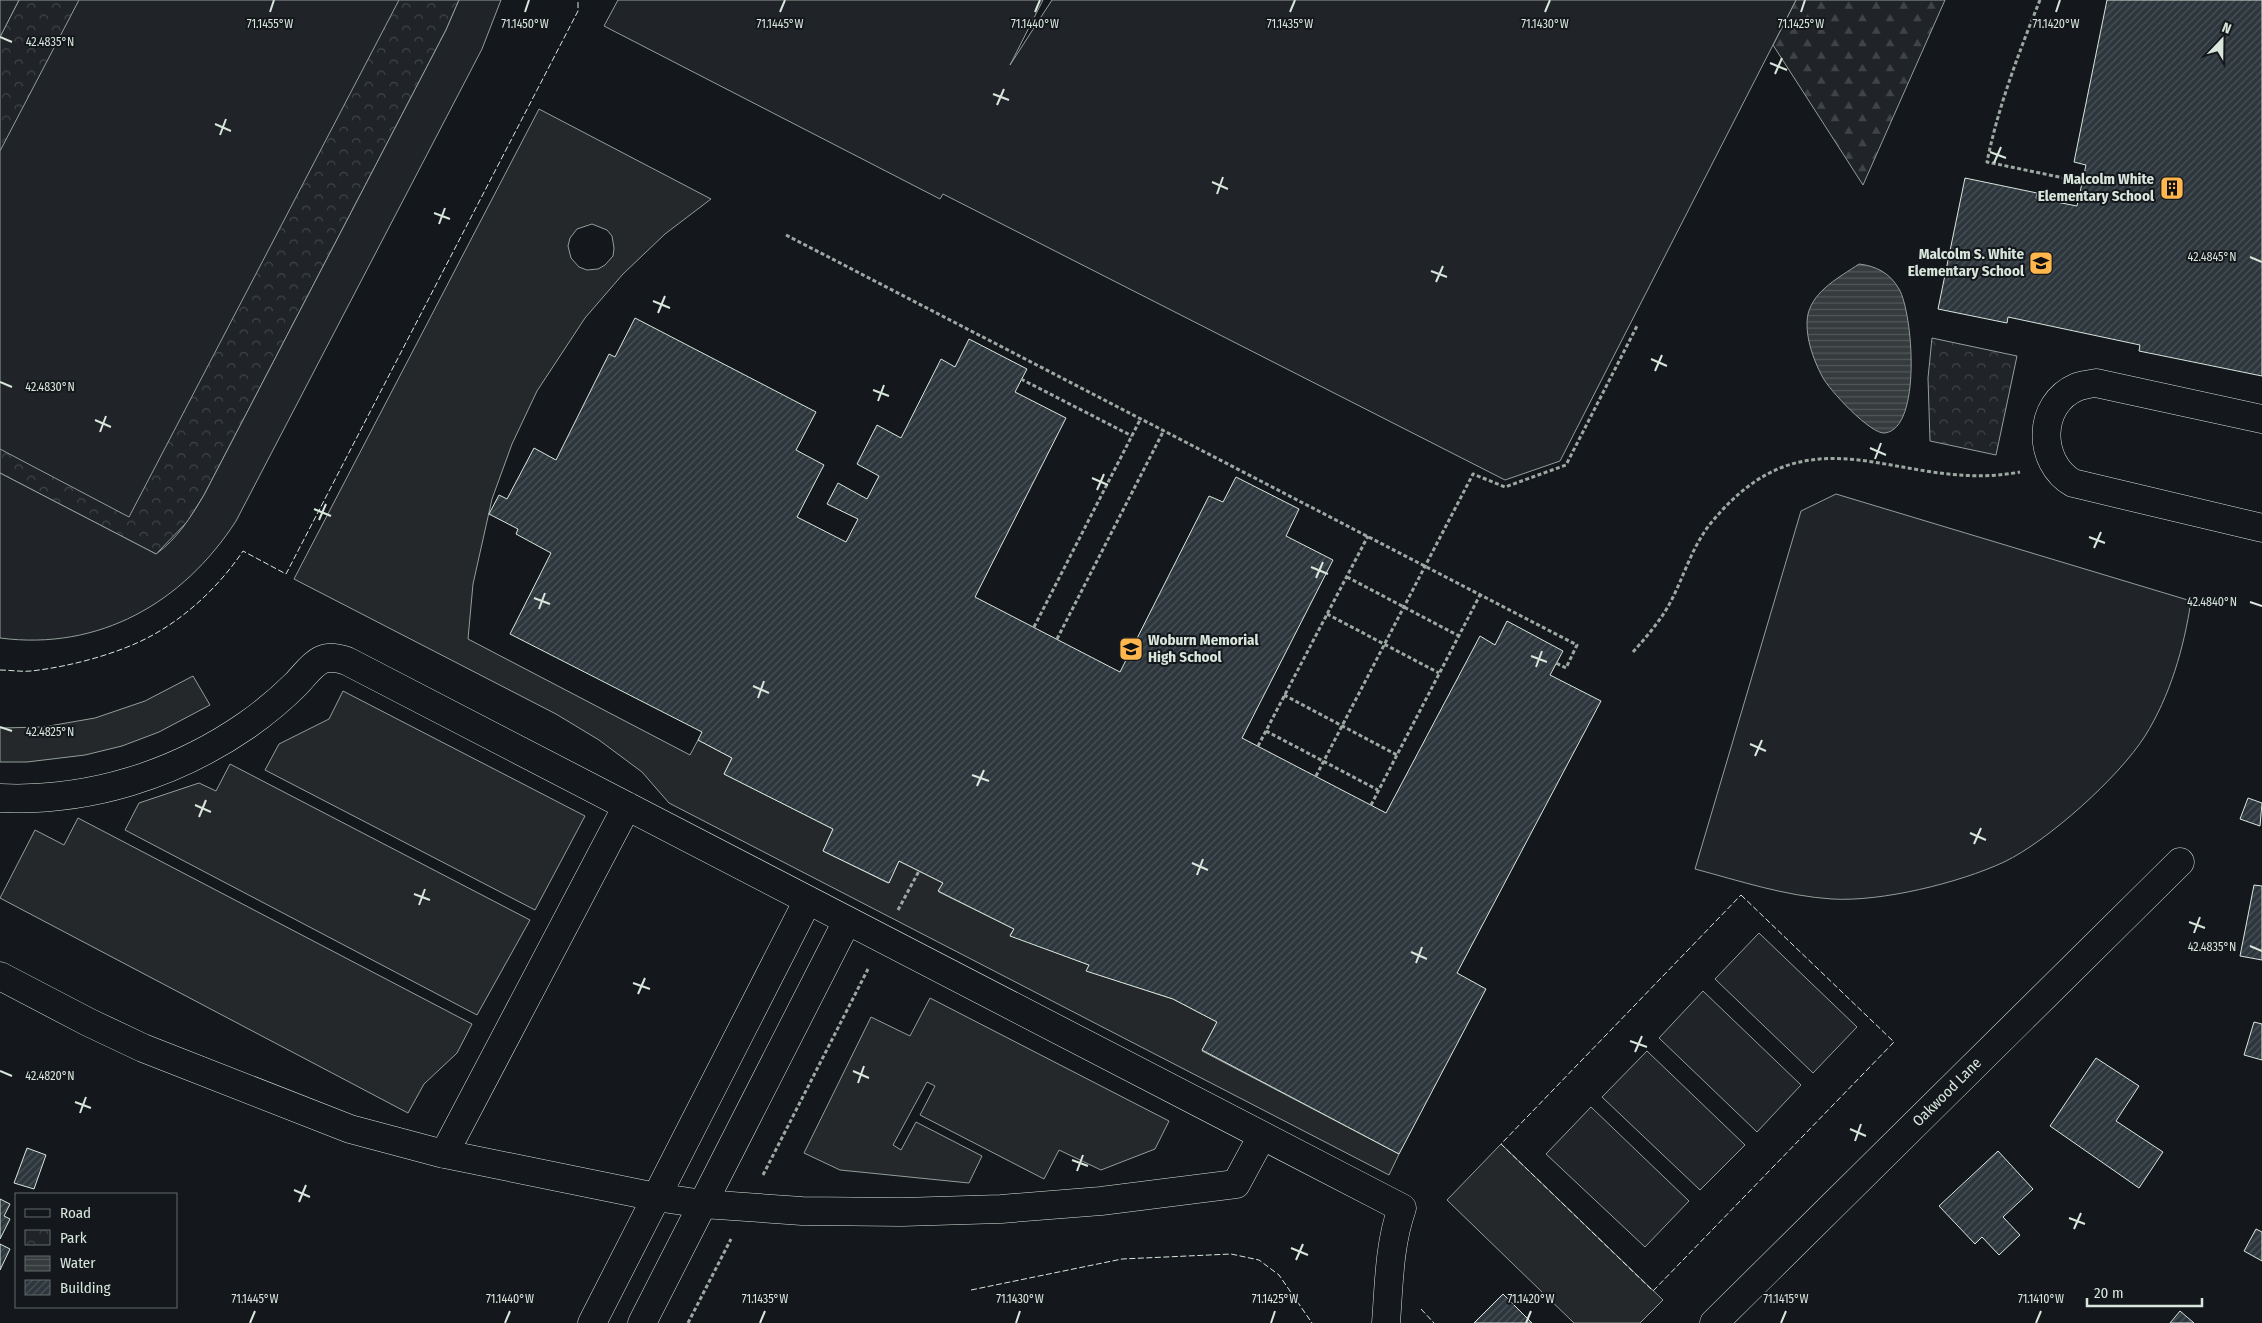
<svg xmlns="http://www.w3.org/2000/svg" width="2262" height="1323" viewBox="0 0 2262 1323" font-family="'Fira Sans Condensed',sans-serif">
  <defs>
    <pattern id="forest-firs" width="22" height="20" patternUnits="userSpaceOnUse" patternTransform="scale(1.25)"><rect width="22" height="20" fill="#202428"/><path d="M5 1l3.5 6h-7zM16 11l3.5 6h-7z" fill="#404447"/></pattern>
    <pattern id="park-crowns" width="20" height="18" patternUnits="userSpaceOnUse" patternTransform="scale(1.25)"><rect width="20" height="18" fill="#202428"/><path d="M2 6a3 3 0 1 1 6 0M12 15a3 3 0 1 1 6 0" fill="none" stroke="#404447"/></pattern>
    <pattern id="water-rules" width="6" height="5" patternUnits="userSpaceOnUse" patternTransform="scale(1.25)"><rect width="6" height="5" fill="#363b3e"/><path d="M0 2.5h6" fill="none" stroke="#525759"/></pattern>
    <pattern id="building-hatch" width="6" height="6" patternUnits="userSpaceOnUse" patternTransform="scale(1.25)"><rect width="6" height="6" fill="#2c363c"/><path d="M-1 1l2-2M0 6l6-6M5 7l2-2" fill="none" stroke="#4a5358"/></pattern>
  </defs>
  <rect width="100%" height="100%" fill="#14181c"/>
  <!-- forest -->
  <path fill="url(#forest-firs)" stroke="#939e99" d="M1796,0H1945L1863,185L1773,45Z"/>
  <!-- park -->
  <path fill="url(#park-crowns)" stroke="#939e99" d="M19,0H459L446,30L204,495L187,522L156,554L0,473V37Z
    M1932,338L2017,356L1996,455L1930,441L1928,378Z"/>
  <!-- garden -->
  <path fill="#202428" stroke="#939e99" d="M0,0H19L0,37Z
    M79,0H399L129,517L0,449V151Z
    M459,0H501L482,49L236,521C183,603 99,651 0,638V473L156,554C177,539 191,517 204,495L446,30Z
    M618,0H1043L1010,65L1052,0H1796L1560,461L1505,480L943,194L940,199L604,26Z
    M1836,494L2191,601C2184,648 2170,696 2145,736C2119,777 2048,841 2004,862C1959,883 1881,902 1832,899C1785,896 1740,881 1695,869L1801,511Z
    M1759,933L1857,1027L1813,1073L1715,979Z
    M1703,991L1801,1085L1757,1132L1659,1038Z
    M1647,1051L1745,1145L1700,1190L1602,1097Z
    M1591,1107L1689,1201L1645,1247L1546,1154Z"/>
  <!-- parking -->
  <path fill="#24282b" stroke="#939e99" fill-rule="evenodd" d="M539,109L711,199L665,234L623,274L585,318L537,391L512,444L492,499L473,584L468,639L690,755L698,740L732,758L724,774L833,829L823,851L888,883L899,861L943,883L939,892L1014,929L1010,935L1089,965L1087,971L1173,999L1217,1022L1202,1051L1399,1154L1389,1175L669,803L642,772L599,740L556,714L294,579ZM592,224L607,230L612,236L614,248L613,256L605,265L598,269L587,270L579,267L571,258L568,246L570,238L577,229Z
    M193,676L210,705L159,732L122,746L85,755L27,762H0V728L43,727L95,718L145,701Z
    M343,691L585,816L535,910L265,770L279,744L329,719Z
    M230,764L530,920L477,1015L125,830L139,803L199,783L216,791Z
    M78,818L472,1024L457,1053L424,1084L408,1113L0,898L35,830L64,845Z
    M930,998L1169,1121L1155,1149L1101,1170L1059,1150L1044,1179L920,1115L935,1086L927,1082L893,1145L901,1150L916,1122L982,1156L969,1183L840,1170L804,1153L871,1017L910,1036Z
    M1501,1144L1663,1300L1640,1323H1574L1447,1200Z"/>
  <!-- water -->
  <path fill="url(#water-rules)" stroke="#939e99" d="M1859,264C1876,266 1890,273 1899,289C1913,313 1922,428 1885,433C1871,435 1828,389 1822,376C1813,359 1804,334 1808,314C1814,290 1840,277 1859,264Z"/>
  <!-- building -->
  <path fill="url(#building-hatch)" stroke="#d8e6dc" d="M2107,0H2262V376L2139,351L2140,345L2008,317L2007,323L1938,309L1965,178L2037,193L2036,198L2077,206L2086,165L2074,162Z
    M635,318L816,412L796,450L824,465L797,517L846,542L858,519L827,504L838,483L867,499L879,476L857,464L877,425L901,438L941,359L955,367L969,339L1027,369L1015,392L1066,418L975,597L1120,672L1209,496L1223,502L1236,477L1299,509L1286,536L1333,560L1242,738L1386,813L1480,636L1495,645L1507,621L1563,651L1550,675L1601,701L1457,973L1486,989L1399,1154L1202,1050L1217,1022L1173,999L1086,971L1089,965L1010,936L1014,929L938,891L943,883L899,861L889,883L823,851L833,829L724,774L732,758L698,740L702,732L510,634L551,553L516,534L518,529L489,514L499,495L507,499L534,448L556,460L609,354L615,357Z
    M2248,798L2262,803L2260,826L2240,819Z
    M2254,885L2262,886V960L2240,956Z
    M2254,1022L2262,1024V1060L2244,1055Z
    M2096,1058L2139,1086L2116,1121L2163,1152L2139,1188L2050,1126Z
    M27,1148L46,1155L34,1189L14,1183Z
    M1998,1151L2033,1189L2003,1217L2020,1235L1999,1255L1982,1237L1975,1244L1939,1206Z
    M0,1199L10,1204L4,1216L10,1219L0,1239Z
    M2256,1229L2262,1232V1261L2244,1251Z
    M0,1244L10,1249L0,1270Z
    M1503,1294L1532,1323H1474Z
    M2180,1311L2194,1323H2170Z"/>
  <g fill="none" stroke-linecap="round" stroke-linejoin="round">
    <!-- minor casing -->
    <g stroke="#d8e6dc" stroke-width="29">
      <path id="minor" d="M2262,419L2096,383C2089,384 2082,385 2077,387C2037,404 2037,462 2073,483L2262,528
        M0,798C88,802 175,775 247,725C264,713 281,699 296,684C304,676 311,665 321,660C330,656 338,658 347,661L1402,1208C1389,1245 1389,1284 1386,1323
        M0,976L88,1022L143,1048L350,1129L440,1153L656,1197L703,1204L802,1211L902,1212L1001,1209L1101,1201L1236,1184L1262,1136
        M444,1154L627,806
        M592,1323L808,900
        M642,1323L847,921
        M1714,1323L2180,862"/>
    </g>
    <!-- path -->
    <path stroke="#9da8a2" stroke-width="3" stroke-dasharray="4 2.5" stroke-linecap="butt" d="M2040,0C2019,52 1998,107 1987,162L2083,182
      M786,235L1577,645L1566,668L1556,663
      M1021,379L1132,436
      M1347,577L1459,636
      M1327,614L1439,673
      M1034,627L1141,418
      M1057,639L1164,430
      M1633,652C1648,635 1663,618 1673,597C1685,573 1693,545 1711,523C1811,400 1900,495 2020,472
      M1284,695L1397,755
      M1266,731L1378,790
      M1258,746L1368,536
      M1316,776L1473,474L1505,487L1566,465L1637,326
      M1371,805L1480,595
      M898,910L919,871
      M763,1175L868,969
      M688,1323L731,1239"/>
    <!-- minor -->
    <use href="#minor" stroke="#14181c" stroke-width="28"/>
    <!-- fence -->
    <path stroke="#d8e6dc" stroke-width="1" stroke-dasharray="6 2.5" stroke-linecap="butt" d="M0,670C10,670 21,672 31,671C68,667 118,654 151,636C188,616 220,585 243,551L286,574L578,11V0
      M1741,895L1894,1042L1653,1291L1501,1144Z
      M971,1290L1122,1259L1231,1254L1259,1260L1279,1275L1312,1323
      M1421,1309L1434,1323"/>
  </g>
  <!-- ticks -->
  <path fill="none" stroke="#d8e6dc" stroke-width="2" d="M270,12L274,0M525,12L529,0M780,12L785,0M1035,12L1040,0M1290,12L1295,0M1545,12L1550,0M1801,12L1805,0M2056,12L2060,0M0,37L12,42M1770,63L1787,70M1775,74L1782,58M993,94L1009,100M997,105L1004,89M215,124L231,131M220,135L226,119M1990,152L2006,158M1994,163L2001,147M1212,182L1228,189M1217,194L1223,177M434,213L450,219M439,224L445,208M2250,257L2262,262M1431,271L1447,277M1436,282L1443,266M653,301L670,308M658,313L665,296M1651,359L1667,366M1655,371L1662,355M0,382L12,387M873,390L889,396M878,401L884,385M95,420L111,427M100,432L106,416M1870,448L1886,455M1875,459L1881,443M1092,478L1108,485M1097,490L1104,474M314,509L331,516M319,520L326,504M2089,537L2105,543M2094,548L2101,532M1311,567L1328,574M1316,578L1323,562M534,598L550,604M2250,602L2262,606M539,609L545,593M1531,656L1547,662M1536,667L1542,651M753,686L769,693M758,698L764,681M0,727L12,731M1750,744L1766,751M1755,756L1762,740M972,775L989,781M977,786L984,770M195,805L211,812M199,817L206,800M1970,833L1986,840M1974,844L1981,828M1192,863L1208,870M1197,875L1203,859M414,894L430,900M419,905L425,889M2189,922L2205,928M2194,933L2200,917M2250,946L2262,951M1411,952L1427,959M1416,963L1422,947M633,983L650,989M638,994L645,978M1630,1041L1647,1047M1635,1052L1642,1036M0,1071L12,1076M853,1071L869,1078M858,1083L864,1066M75,1102L91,1108M80,1113L86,1097M1850,1129L1866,1136M1855,1141L1861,1124M1072,1160L1088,1166M1077,1171L1083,1155M294,1190L310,1197M299,1202L306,1185M2069,1218L2085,1224M2074,1229L2081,1213M1291,1248L1308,1255M1296,1260L1303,1244M250,1323L255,1311M505,1323L510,1311M760,1323L765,1311M1016,1323L1020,1311M1271,1323L1275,1311M1526,1323L1531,1311M1781,1323L1786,1311M2036,1323L2041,1311"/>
  <!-- icons -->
  <defs>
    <g id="building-square" transform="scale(1.25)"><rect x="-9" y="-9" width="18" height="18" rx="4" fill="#ffb74d" stroke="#14181c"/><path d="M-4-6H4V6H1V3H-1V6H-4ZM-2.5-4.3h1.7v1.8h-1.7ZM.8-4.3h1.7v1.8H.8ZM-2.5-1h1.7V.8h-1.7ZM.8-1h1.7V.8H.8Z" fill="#111"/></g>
    <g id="school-square" transform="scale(1.25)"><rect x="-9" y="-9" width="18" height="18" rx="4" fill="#ffb74d" stroke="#14181c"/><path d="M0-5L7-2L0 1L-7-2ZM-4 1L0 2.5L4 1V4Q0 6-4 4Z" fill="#111"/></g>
  </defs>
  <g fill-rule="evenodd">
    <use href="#building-square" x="2172" y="188"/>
    <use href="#school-square" x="2041" y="263"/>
    <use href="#school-square" x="1131" y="649"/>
  </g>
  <g text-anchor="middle" stroke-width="4" stroke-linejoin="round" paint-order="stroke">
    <!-- poi labels -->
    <g font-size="15" font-weight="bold" fill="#d8e6dc" stroke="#14181c" text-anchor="end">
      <text x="2154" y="184">Malcolm White<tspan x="2154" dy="17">Elementary School</tspan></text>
      <text x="2024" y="259">Malcolm S. White<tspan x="2024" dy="17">Elementary School</tspan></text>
      <text x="1148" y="645" text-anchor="start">Woburn Memorial<tspan x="1148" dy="17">High School</tspan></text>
    </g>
    <!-- street labels -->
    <g font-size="15" fill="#d8e6dc" stroke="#14181c">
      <text transform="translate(1947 1092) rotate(-45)" y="5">Oakwood Lane</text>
    </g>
  </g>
  <g font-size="12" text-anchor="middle" fill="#d8e6dc" stroke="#14181c" stroke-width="4" stroke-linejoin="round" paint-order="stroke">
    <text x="270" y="28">71.1455°W</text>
    <text x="525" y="28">71.1450°W</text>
    <text x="780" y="28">71.1445°W</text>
    <text x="1035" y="28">71.1440°W</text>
    <text x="1290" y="28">71.1435°W</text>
    <text x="1801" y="28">71.1425°W</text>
    <text x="1545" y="28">71.1430°W</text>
    <text x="2056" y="28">71.1420°W</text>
    <text x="50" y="46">42.4835°N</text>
    <text x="2212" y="261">42.4845°N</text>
    <text x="50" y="391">42.4830°N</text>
    <text x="2212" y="606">42.4840°N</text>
    <text x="50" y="736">42.4825°N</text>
    <text x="2212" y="951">42.4835°N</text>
    <text x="50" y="1080">42.4820°N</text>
    <text x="255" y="1303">71.1445°W</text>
    <text x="510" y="1303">71.1440°W</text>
    <text x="765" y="1303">71.1435°W</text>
    <text x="1020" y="1303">71.1430°W</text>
    <text x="1275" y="1303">71.1425°W</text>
    <text x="1531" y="1303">71.1420°W</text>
    <text x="1786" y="1303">71.1415°W</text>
    <text x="2041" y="1303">71.1410°W</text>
  </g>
  <!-- legend -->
  <rect x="15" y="1193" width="162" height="115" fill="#14181c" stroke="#626a69"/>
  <rect x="25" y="1209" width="25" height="8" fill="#14181c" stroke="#626a69"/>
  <text x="60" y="1218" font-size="15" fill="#d8e6dc">Road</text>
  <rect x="25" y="1230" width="25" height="15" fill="url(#park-crowns)" stroke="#626a69"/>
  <text x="60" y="1243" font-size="15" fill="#d8e6dc">Park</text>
  <rect x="25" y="1256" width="25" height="15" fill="url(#water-rules)" stroke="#626a69"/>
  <text x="60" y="1268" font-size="15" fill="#d8e6dc">Water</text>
  <rect x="25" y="1280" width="25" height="15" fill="url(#building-hatch)" stroke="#626a69"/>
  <text x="60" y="1293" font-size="15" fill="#d8e6dc">Building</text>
  <!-- north arrow -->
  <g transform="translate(2222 40) rotate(22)" stroke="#14181c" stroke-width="4" paint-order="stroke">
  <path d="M0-4L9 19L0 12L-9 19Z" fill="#d8e6dc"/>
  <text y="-8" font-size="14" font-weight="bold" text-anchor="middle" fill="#d8e6dc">N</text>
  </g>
  <!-- scale -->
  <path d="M2087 1298v8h115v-8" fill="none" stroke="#d8e6dc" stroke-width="2.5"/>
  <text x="2094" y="1298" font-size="15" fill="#d8e6dc" stroke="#14181c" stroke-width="4" paint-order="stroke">20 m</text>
</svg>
